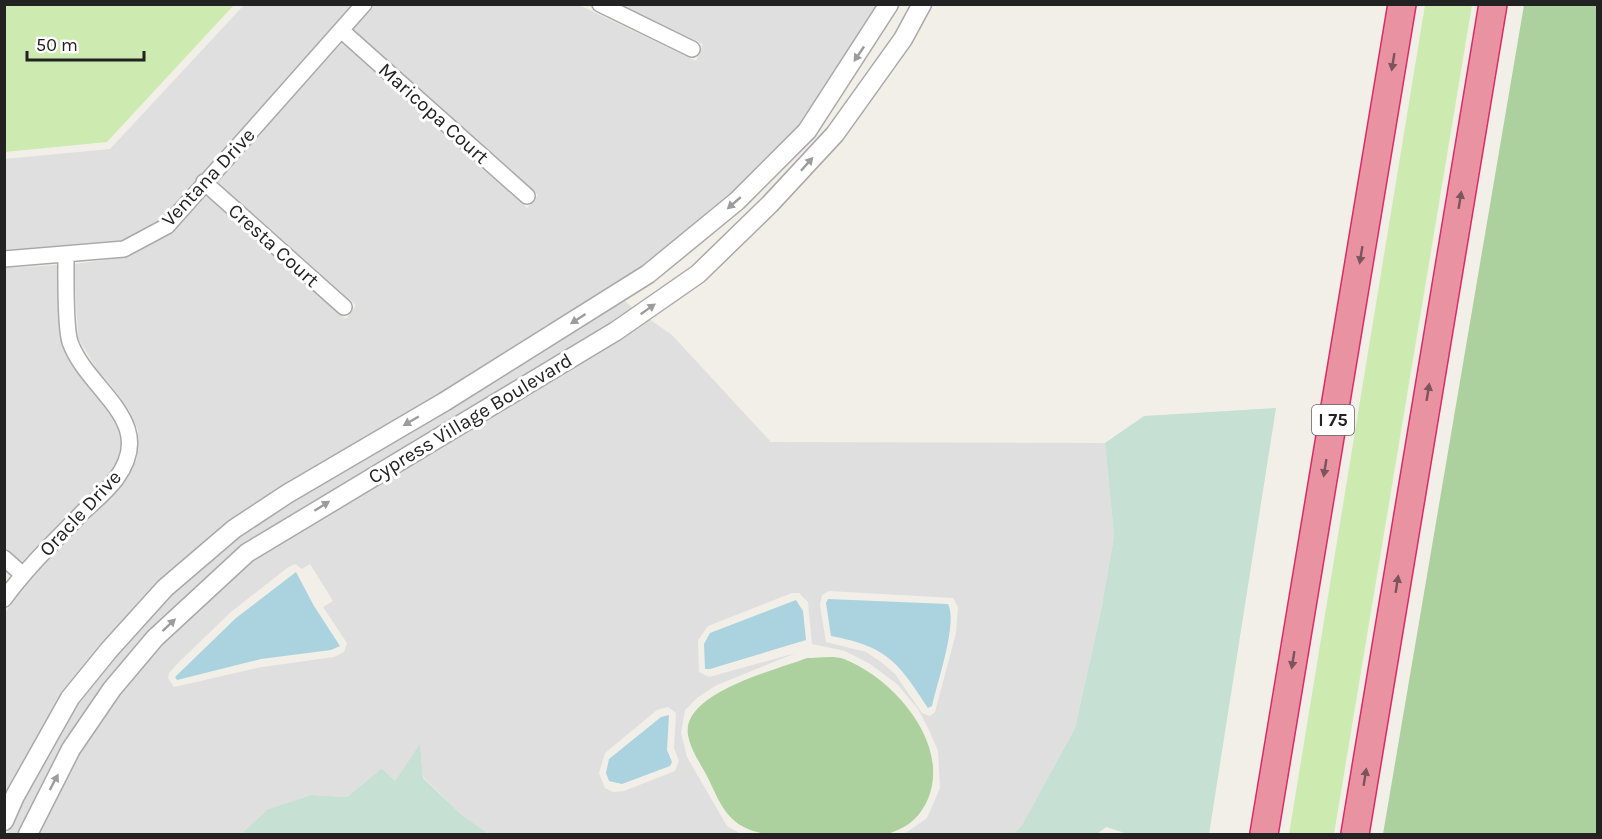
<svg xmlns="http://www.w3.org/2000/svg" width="1602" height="839" viewBox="0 0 1602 839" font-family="Karla,sans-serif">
  <rect width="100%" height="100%" fill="#f2efe9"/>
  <!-- residential -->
  <path fill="#e0dfdf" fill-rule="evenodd" d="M244,5H353L162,219L122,240L5,250L4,159L110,149Z
    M375,5H579L696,61L703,44L621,5H880L801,125L732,194L644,266L440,394L283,486L65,692L5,800V613L28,580L121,487L137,458L138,430L129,410L101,376L78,338L74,264L128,257L170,234L205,195L346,319L356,305L216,181L342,43L527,208L538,195L353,29Z
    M58,265L63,346L89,388L115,420L123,437L122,454L110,474L22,562L5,547V268Z
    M624,300L633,308L612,323L242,546L65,743L20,834H7L22,800L77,703L114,656L170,595L239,537L290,502L447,410Z
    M649,319L672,335L771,442L1105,443L1114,536L1100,616L1075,728L1022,825L1013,834H904L927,818L940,788L938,751L929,730L918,709L897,684L870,664L845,651L812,644L808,602L799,593H792L708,626L698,640L699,672L709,677L796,653L717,685L698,697L685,710L681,733L687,757L727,826L741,834H489L462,815L423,777L420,745L395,781L382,768L347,797L311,795L268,809L241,834H37L78,754L119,695L161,644L251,561ZM295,564L302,569L310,564L333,601L323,607L347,643L344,652L334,657L262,667L174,687L168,678L169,673L180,661L231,612L287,568ZM829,591L953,598L958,607L956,633L935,712L930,716L922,713L895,674L881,662L866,652L826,642L820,605L822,595ZM668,707L676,713L674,748L679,761L675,771L624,791L613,792L605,788L599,773L605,753L657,710Z"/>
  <!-- grass -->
  <path fill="#cdebb0" d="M5,4H234V5L107,142L5,152Z
    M1425,5H1472L1334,834H1289Z"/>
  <!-- forest -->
  <path fill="#add19e" d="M1524,5H1597V834H1383Z
    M807,658C818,658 834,655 844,659C893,678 951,743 928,799C921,815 910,826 893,832C881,837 865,834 852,834C823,834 794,834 765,834C730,827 723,810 709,780C702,765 691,752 688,735C681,693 776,670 807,658Z"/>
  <!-- wetland -->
  <path fill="#c6e0d4" d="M1276,408L1209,834H1128L1106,827L1097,834H1013L1022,825L1075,728L1100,616L1114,536L1105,443L1144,416Z
    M420,744L423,778L462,815L489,834H241L268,809L311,795L347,797L382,768L395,781Z"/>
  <!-- water -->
  <path fill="#aad3df" d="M296,572L314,606L340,646L331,650L261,659L177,680L175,677L236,618Z
    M828,599L948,604C958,623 937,683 932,706L928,708C898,662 888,647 831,636L826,603Z
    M796,600L803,611L806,640L710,669H705L704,644L710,633Z
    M669,715L667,750L672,762L670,766L622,784L609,781L606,773L609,759L661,717Z"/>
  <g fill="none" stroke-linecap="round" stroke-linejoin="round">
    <!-- minor casing -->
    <g stroke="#a9a9a9" stroke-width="18">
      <path id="minor" d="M600,4L692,49
        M341,30L527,196
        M204,182L344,307
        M4,259L124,249L167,226L364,4
        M4,558L22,574
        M4,599C28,566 56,540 84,511C95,501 107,491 116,479C159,421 88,392 70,342C65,327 66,274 66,256"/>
    </g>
    <!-- tertiary casing -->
    <g stroke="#a9a9a9" stroke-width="21">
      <path id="tertiary" d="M4,821L15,796L70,698L109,650L165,588L234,529L287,494L444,402L648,274L737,201L807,131L889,4
        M28,834L71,749L112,689L155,638L247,553L616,331L698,274L770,204L835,134L903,39L922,4"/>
    </g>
    <!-- motorway casing -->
    <g stroke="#dc2a67" stroke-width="30">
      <path id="motorway" d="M1264,834L1402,4
        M1355,834L1493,4"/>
    </g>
    <!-- minor -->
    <use href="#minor" stroke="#fff" stroke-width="15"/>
    <!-- tertiary -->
    <use href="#tertiary" stroke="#fff" stroke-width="18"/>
    <!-- motorway -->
    <use href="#motorway" stroke="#e892a2" stroke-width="27"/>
  </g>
  <!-- one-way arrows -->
  <defs><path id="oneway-solid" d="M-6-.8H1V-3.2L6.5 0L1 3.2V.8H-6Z" transform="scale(1.5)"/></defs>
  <g fill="#9c9c9c">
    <use href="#oneway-solid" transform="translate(859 54) rotate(124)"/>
    <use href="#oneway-solid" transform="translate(807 164) rotate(-48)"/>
    <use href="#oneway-solid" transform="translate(734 203) rotate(139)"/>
    <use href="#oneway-solid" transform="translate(648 309) rotate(-35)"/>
    <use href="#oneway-solid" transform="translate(578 319) rotate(147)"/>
    <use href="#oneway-solid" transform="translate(411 421) rotate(150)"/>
    <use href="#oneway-solid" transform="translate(322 506) rotate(-32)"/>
    <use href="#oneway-solid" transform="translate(169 625) rotate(-43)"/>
    <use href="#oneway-solid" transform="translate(54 782) rotate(-62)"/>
  </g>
  <g fill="#7b545c">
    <use href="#oneway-solid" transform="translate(1393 62) rotate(99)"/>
    <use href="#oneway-solid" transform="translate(1460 200) rotate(-81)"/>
    <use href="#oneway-solid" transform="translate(1361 255) rotate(99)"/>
    <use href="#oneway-solid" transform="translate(1428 392) rotate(-81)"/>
    <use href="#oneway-solid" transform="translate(1325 468) rotate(99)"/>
    <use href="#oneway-solid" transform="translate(1397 584) rotate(-81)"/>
    <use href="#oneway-solid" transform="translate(1293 660) rotate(99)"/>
    <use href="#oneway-solid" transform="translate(1365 777) rotate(-81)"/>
  </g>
  <g text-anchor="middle" stroke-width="6" stroke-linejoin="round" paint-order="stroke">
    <!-- shield labels -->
    <rect fill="#fff" stroke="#646464" stroke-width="1.5" x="1312" y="405" width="42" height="30" rx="4.5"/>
    <g font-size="18" font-weight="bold" fill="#222">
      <text x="1333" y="426">I 75</text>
    </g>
    <!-- street labels -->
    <g font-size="20" fill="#222" stroke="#fff">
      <text transform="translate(434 113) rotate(42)" y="7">Maricopa Court</text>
      <text transform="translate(208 177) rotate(-47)" y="7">Ventana Drive</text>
      <text transform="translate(274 245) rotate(42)" y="7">Cresta Court</text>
      <text transform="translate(470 418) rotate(-31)" y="7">Cypress Village Boulevard</text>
      <text transform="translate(80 513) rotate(-47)" y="7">Oracle Drive</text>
    </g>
  </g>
  <!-- border -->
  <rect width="1602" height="839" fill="none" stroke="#222222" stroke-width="12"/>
  <!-- scale -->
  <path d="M27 51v9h117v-9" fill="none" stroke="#222222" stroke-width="3"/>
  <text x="36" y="51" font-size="18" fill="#222222" stroke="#ffffff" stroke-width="4.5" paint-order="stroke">50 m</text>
</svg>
